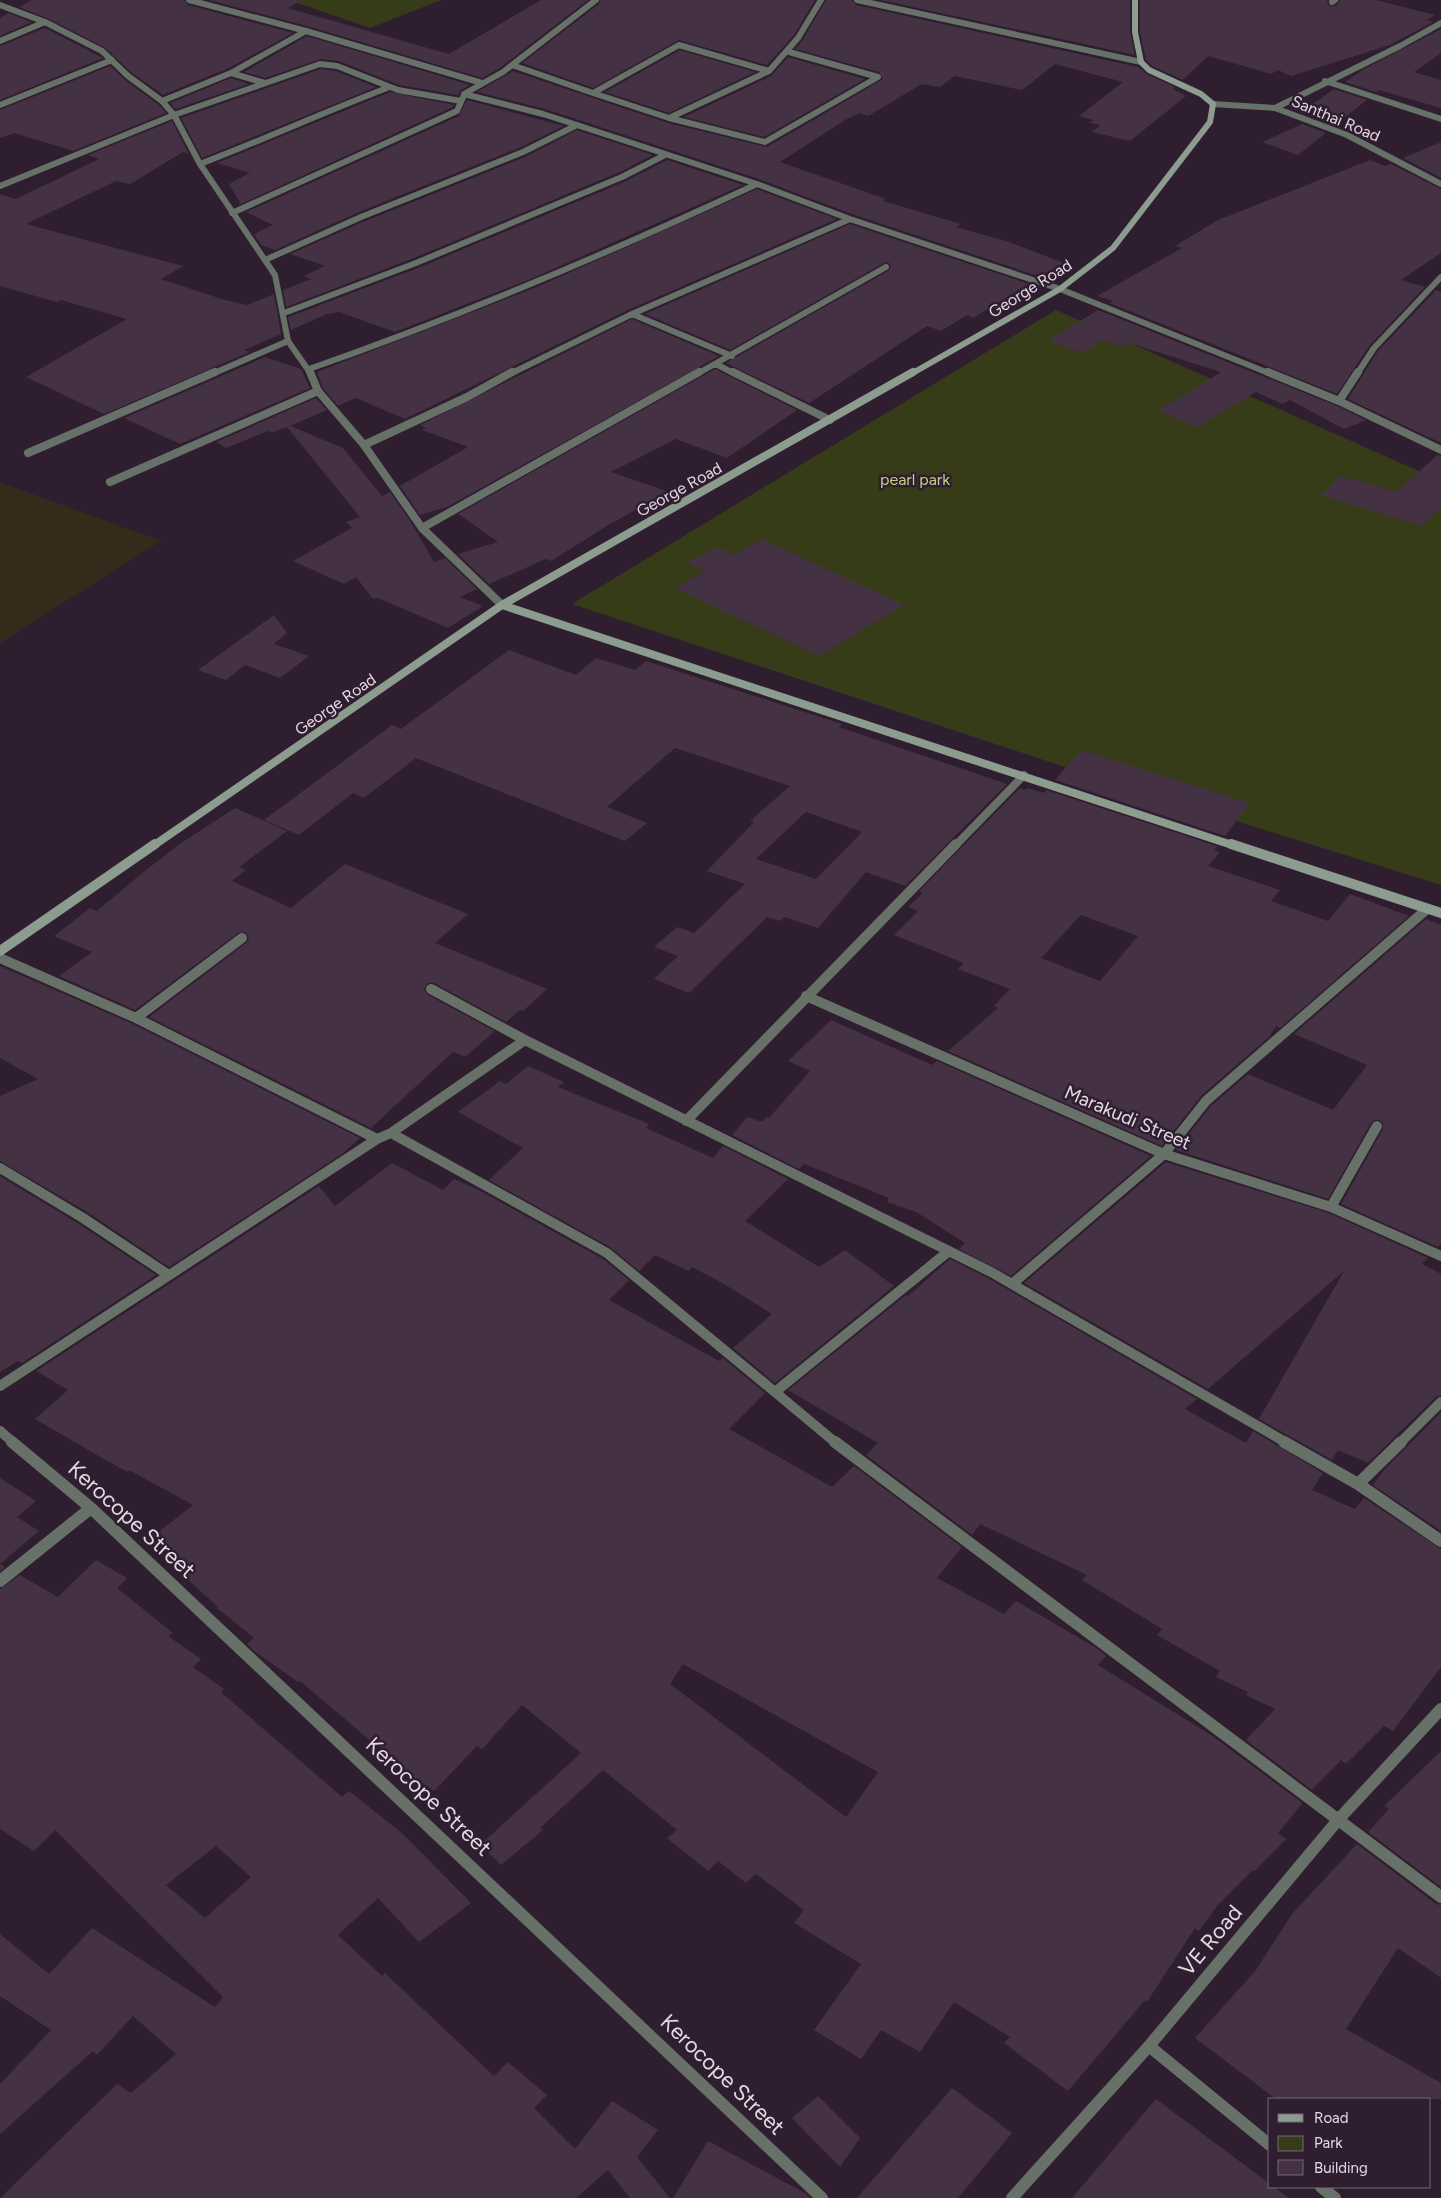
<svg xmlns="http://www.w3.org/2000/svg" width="1441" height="2198" viewBox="0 0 1441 2198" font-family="Figtree,sans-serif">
  <rect width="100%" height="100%" fill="#2f1e30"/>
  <!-- education -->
  <path fill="#342b1b" d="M0,482L161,541L0,643Z"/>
  <!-- green -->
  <path fill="#373c18" d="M289,0H441L370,28Z
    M1056,310L1441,481V885L1086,774L572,604Z"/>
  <!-- building -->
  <path fill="#443144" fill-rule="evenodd" d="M32,0H184L188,5L293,33L229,68L163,95L131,72L104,47L47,18L19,7Z
    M209,0H302L288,8L449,54L541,0H588L500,68L482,78L307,26Z
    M601,0H815L794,35L767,65L679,40L593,88L522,63L599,4Z
    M826,0H852L856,5L1138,67L1147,74L1175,87L1173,89L1186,96L1130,141L1092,132L1101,125L1089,123L1094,120L1079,116L1123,82L1055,64L1022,90L955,76L940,87L922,84L868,116L859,113L845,120L780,162L886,199L883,201L961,224L956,227L1009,242L1064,263L1041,277L852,214L759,179L545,109L477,92L513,71L668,123L767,147L883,79L879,72L795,49L802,41Z
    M880,0H1130V32L1135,55Z
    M1140,0H1327L1328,4L1332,7L1338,4L1340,0H1376L1435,15L1427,20L1433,22L1390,45L1291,76L1278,70L1271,74L1208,56L1183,80L1152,66L1146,60L1140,32Z
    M8,13L32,22L0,36V18Z
    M45,28L103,58L0,100V46Z
    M1441,29V53L1414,72L1441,80V108L1379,90L1376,92L1345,82L1364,69Z
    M307,36L470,85L461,90L458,95L399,85L339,61L321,59L265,78L244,72Z
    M680,50L755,72L669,113L605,92Z
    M788,57L865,79L764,137L684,117L771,76Z
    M110,66L125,80L159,105L166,113L73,151L14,133L0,138V110Z
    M321,69L336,71L376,87L202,158L181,118Z
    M231,78L249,84L176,109L170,103Z
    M1334,89L1367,100L1335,125L1315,118L1322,114L1304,110Z
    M390,92L454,105L453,107L241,204L229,184L250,173L217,163Z
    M467,100L564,126L521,147L359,212L275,250L261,245L254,234L273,225L246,212L459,116Z
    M172,121L189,154L183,152L130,184L116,181L26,224L183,266L161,279L225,300L247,305L274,294L281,334L244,350L250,352L104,414L26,377L127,319L61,300L57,302L0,286V194L16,199L99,159L88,155Z
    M1302,124L1326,133L1298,155L1262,142Z
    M577,130L653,155L620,172L414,258L286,307L283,290L311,279L304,276L325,266L290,254L363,222L525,157Z
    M1441,142V178L1403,158Z
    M667,160L743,185L533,278L395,332L339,312L327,314L291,330L288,317L418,268L624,182Z
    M1370,160L1385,166L1391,164L1441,189V253L1401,280L1425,287L1370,345L1337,394L1109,303L1113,301L1097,296L1182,248L1175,246L1218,220Z
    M757,189L837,219L630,309L405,419L356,398L338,406L323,388L317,372L537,287Z
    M850,224L1029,284L973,318L967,315L941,331L927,326L809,403L726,363L888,271L891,267L888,262L884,263L730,350L645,314Z
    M1436,290L1441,292V443L1348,399L1378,351Z
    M1098,310L1337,406L1366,420L1344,429L1290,400L1282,404L1256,392L1197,427L1159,411L1221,372L1129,343L1123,347L1103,340L1083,353L1048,341Z
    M632,319L719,356L447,507L420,515L400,486L468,447L422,430L426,428L420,425Z
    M265,357L301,369L310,388L180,444L124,418Z
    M715,369L797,410L727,458L676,439L611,472L669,492L610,524L551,561L546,559L489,584L458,554L498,542L458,514Z
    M316,398L327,410L290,426L343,448L382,496L390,492L409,519L434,562L445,558L477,589L460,597L483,606L448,628L378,598L373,599L356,577L344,584L293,561L352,528L346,522L360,517L287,427L272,433L268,431L226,448L216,442Z
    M1437,455L1441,456V506L1422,526L1320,495L1340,476L1397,492Z
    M762,539L904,605L819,656L675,588L705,571L688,562L718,547L734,555Z
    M274,615L287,633L274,644L309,656L280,678L245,665L226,680L198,670Z
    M509,650L576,675L596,658L635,670L646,661L842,724L839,727L1007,784L905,886L866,872L818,928L784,917L780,921L767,917L689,993L654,979L678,956L654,947L677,927L694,933L745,884L707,871L754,822L750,821L790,786L675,748L607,807L647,823L625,841L416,758L364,798L353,793L299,835L264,820L392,725L401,729ZM806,812L862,832L816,879L756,859Z
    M1081,750L1250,803L1225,836L1055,780Z
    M1020,788L1025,790L1028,788L1044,793L1046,790L1217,846L1214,850L1220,852L1208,866L1280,890L1271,901L1328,921L1350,894L1409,916L1280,1028L1276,1026L1269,1037L1201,1096L1162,1146L948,1051L998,1008L994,1006L1010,989L958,969L964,963L894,935L918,911L908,907L923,893L919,891ZM1081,915L1138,936L1100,981L1041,958Z
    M235,808L287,831L239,867L246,870L232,881L291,908L345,864L468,914L435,943L547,989L523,1011L520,1010L506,1022L434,983H427L424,990L428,995L495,1031L465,1057L453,1052L371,1128L149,1017L246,943L249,938L245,932L238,933L135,1010L59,976L92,952L54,936L90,908L97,911L141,874L181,843Z
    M1426,919L1441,925V1244L1438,1247L1341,1204L1383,1129V1123L1380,1120H1374L1371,1123L1328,1199L1176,1150L1211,1106L1248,1074L1333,1110L1367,1065L1294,1034Z
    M0,966L133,1024L360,1138L342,1154L169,1267L87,1212L0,1161V1096L38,1079L0,1058Z
    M831,1020L932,1065L937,1061L1151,1156L1011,1276L959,1249L965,1243L916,1212L887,1202L889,1198L804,1164L799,1169L732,1135L747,1117L762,1122L766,1117L769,1118L810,1071L788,1061Z
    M528,1066L564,1082L558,1087L649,1124L646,1128L713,1158L723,1146L788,1179L745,1221L819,1267L845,1250L894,1286L775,1383L733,1348L772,1314L724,1284L692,1267L689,1271L655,1255L639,1271L610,1247L489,1180L523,1148L458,1112L500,1081L506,1084Z
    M1166,1162L1329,1213L1428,1258L1422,1264L1441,1274V1395L1436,1397L1368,1463L1338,1450L1332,1460L1259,1419L1344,1271L1208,1389L1024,1283Z
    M392,1163L443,1190L454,1179L479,1190L603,1259L629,1280L609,1300L719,1361L723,1358L765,1393L729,1429L832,1487L854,1466L962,1547L937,1578L1004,1614L1016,1601L1098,1649L1106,1656L1098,1665L1211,1735L1301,1802L1302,1804L1278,1833L1286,1839L1255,1871L1253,1870L1217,1906L1199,1931L1195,1928L1147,2002L1145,2000L1068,2091L1004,2043L1010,2037L954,2002L920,2052L881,2030L861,2059L814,2030L861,1964L794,1923L804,1910L756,1874L746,1883L718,1861L708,1871L667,1838L677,1830L603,1770L540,1828L543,1830L501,1865L480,1845L581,1753L522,1705L482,1749L477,1746L434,1791L392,1764L398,1759L372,1742L300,1681L298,1682L254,1651L247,1644L254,1638L217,1608L218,1607L166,1560L175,1554L152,1537L193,1505L129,1470L127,1472L97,1455L35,1419L68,1390L36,1371L319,1186L335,1206ZM683,1664L878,1772L846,1817L670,1684Z
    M0,1176L79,1224L156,1275L22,1363L18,1361L0,1372Z
    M950,1259L988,1278L1197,1399L1185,1409L1246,1443L1253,1431L1323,1473L1312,1490L1355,1509L1364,1498L1441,1549V1667L1393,1731L1384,1726L1346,1764L1341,1760L1312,1790L1246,1740L1275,1709L1246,1695L1248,1692L1216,1677L1220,1671L1157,1635L1162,1629L1082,1580L1087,1575L980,1524L972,1535L866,1455L878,1443L788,1390L906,1295L908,1296Z
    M1441,1412V1531L1373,1485L1384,1470Z
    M0,1478L36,1501L17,1517L39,1531L0,1564L5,1567L0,1571Z
    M96,1560L127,1578L117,1588L173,1633L168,1636L201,1659L193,1667L224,1689L221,1692L342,1797L349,1791L403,1834L471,1903L419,1942L378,1898L338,1935L382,1976L385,1973L494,2076L508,2062L547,2095L534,2108L575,2149L612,2101L658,2130L637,2157L670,2198H630L608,2170L576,2198H0L117,2084L131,2093L176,2054L133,2016L97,2055L93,2051L0,2134V2084L51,2030L0,1996V1934L49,1974L92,1928L215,2007L223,1997L55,1830L34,1851L0,1829V1589L20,1575L58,1597ZM216,1846L251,1877L205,1918L166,1885Z
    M1441,1751V1887L1368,1832L1389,1809L1384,1806Z
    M1357,1844L1436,1904L1441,1905V1978L1398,1948L1346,2029L1441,2083V2099H1276L1195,2038L1256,1970L1292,1914Z
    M952,2088L1012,2133L958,2198H857Z
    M818,2096L860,2138L840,2167L792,2118Z
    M1156,2099L1270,2184V2187H1274L1289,2198H1072Z
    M708,2141L805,2193L810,2198H673Z"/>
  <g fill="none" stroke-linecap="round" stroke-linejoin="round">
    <!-- minor-far3 -->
    <path stroke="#677168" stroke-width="6" d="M189,0L306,31L482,83
      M596,0L503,72L464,94L543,114L577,125L757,184L850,219L1060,289L1271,374
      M857,0L1141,62
      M1332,2L1335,0
      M0,41L45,22
      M789,52L878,77L765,142L669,118L593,93L679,45L769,71L798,38L821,0
      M512,65L593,93
      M231,73L265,83
      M1325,81L1441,119
      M162,101L231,73L306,31
      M0,105L112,60
      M1275,108L1400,46L1441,23
      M669,118L769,71
      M200,164C263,140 324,112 387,88
      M0,186L174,115L320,64L337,66L398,90L461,101
      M232,213L457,111L464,95
      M265,260L361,217L523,152L577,125
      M284,313L416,263L622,177L665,155
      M632,314L732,356
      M716,364L735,374
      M309,369C461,316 611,252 757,184
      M212,374L288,341
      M510,374L632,314L850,219
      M697,374L886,267
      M1357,374L1374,348L1441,277"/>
    <!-- minor-far2 -->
    <path stroke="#677168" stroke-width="8" d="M733,372L830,420
      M1268,372L1339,401L1441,450
      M1339,401L1358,372
      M364,445L467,397L512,372
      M28,453L215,372
      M110,482L318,391
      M422,528L699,372
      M955,846L1024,775"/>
    <!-- minor-far1 -->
    <path stroke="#677168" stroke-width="10" d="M0,958L136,1018L377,1139
      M431,989L525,1040L991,1272L1287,1443
      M806,996L1164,1154L1331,1207L1441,1256
      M136,1018L242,938
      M686,1121L956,844
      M391,1133L607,1253L775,1392
      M0,1168L83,1218L167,1274
      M1331,1207L1377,1126
      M1012,1284L1164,1154L1206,1101L1427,909
      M0,1386L377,1139L391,1133L525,1040
      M0,1431L14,1443
      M836,1443L775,1392L949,1251
      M1400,1443L1441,1402"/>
    <!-- minor -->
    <path stroke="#677168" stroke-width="12" d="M12,1442L91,1508L822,2198
      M835,1442L1441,1897
      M1284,1442L1358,1484L1441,1541
      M1358,1484L1401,1442
      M0,1581L91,1508
      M1149,2046L1270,2145
      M1321,2187L1335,2198"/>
    <!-- tertiary-far2 -->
    <path stroke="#677168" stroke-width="6" d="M0,5L45,22L102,51L128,76L162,101L174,115L200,164L275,275L288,341L311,374
      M1213,104L1275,108L1347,135L1441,184"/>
    <!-- tertiary-far1 -->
    <path stroke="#677168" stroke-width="8" d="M310,372L318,391L364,445L422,528L502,605"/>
    <!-- tertiary -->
    <path stroke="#677168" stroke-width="12" d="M1012,2198L1149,2046L1338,1820L1441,1709"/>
    <!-- secondary-far2 -->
    <path stroke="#8c9c8e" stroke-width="6" d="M911,374L1060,289L1113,248L1210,122L1213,104L1201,94L1149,70L1141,62L1135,32V0"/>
    <!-- secondary-far1 -->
    <path stroke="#8c9c8e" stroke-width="8" d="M502,605L1235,846
      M153,846L502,605L913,372"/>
    <!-- secondary -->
    <path stroke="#8c9c8e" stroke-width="10" d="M1231,844L1441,913
      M0,951L155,844"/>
  </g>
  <g text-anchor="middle" stroke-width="5" stroke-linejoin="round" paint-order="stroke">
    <!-- far-street labels -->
    <g font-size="16" fill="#e4d8e3" stroke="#2f1e30">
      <text transform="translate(1336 118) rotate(23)" y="6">Santhai Road</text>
      <text transform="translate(1030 288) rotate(-32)" y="6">George Road</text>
      <text transform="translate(679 489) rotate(-29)" y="6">George Road</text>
      <text transform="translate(335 704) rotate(-35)" y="6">George Road</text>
    </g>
    <!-- far-park labels -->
    <g font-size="16" fill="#c4d082" stroke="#2f1e30">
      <text x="915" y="485">pearl park</text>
    </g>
    <!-- street labels -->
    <g font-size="19" fill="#e4d8e3" stroke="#2f1e30">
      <text transform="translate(1128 1117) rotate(23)" y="7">Marakudi Street</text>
    </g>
    <!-- near-street labels -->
    <g font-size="22" fill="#e4d8e3" stroke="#2f1e30">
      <text transform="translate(132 1519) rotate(42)" y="8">Kerocope Street</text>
      <text transform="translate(429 1796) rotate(43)" y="8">Kerocope Street</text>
      <text transform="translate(1210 1940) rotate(-50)" y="8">VE Road</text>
      <text transform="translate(723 2074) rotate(44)" y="8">Kerocope Street</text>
    </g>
  </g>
  <!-- legend -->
  <rect x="1268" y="2098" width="162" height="90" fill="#2f1e30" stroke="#776878"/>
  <rect x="1278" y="2114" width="25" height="8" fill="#8c9c8e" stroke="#776878"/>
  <text x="1314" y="2123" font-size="15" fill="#e4d8e3">Road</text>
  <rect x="1278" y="2136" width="25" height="15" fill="#373c18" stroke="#776878"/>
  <text x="1314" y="2148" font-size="15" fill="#e4d8e3">Park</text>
  <rect x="1278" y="2160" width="25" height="15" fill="#443144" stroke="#776878"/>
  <text x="1314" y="2173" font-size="15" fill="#e4d8e3">Building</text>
</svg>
